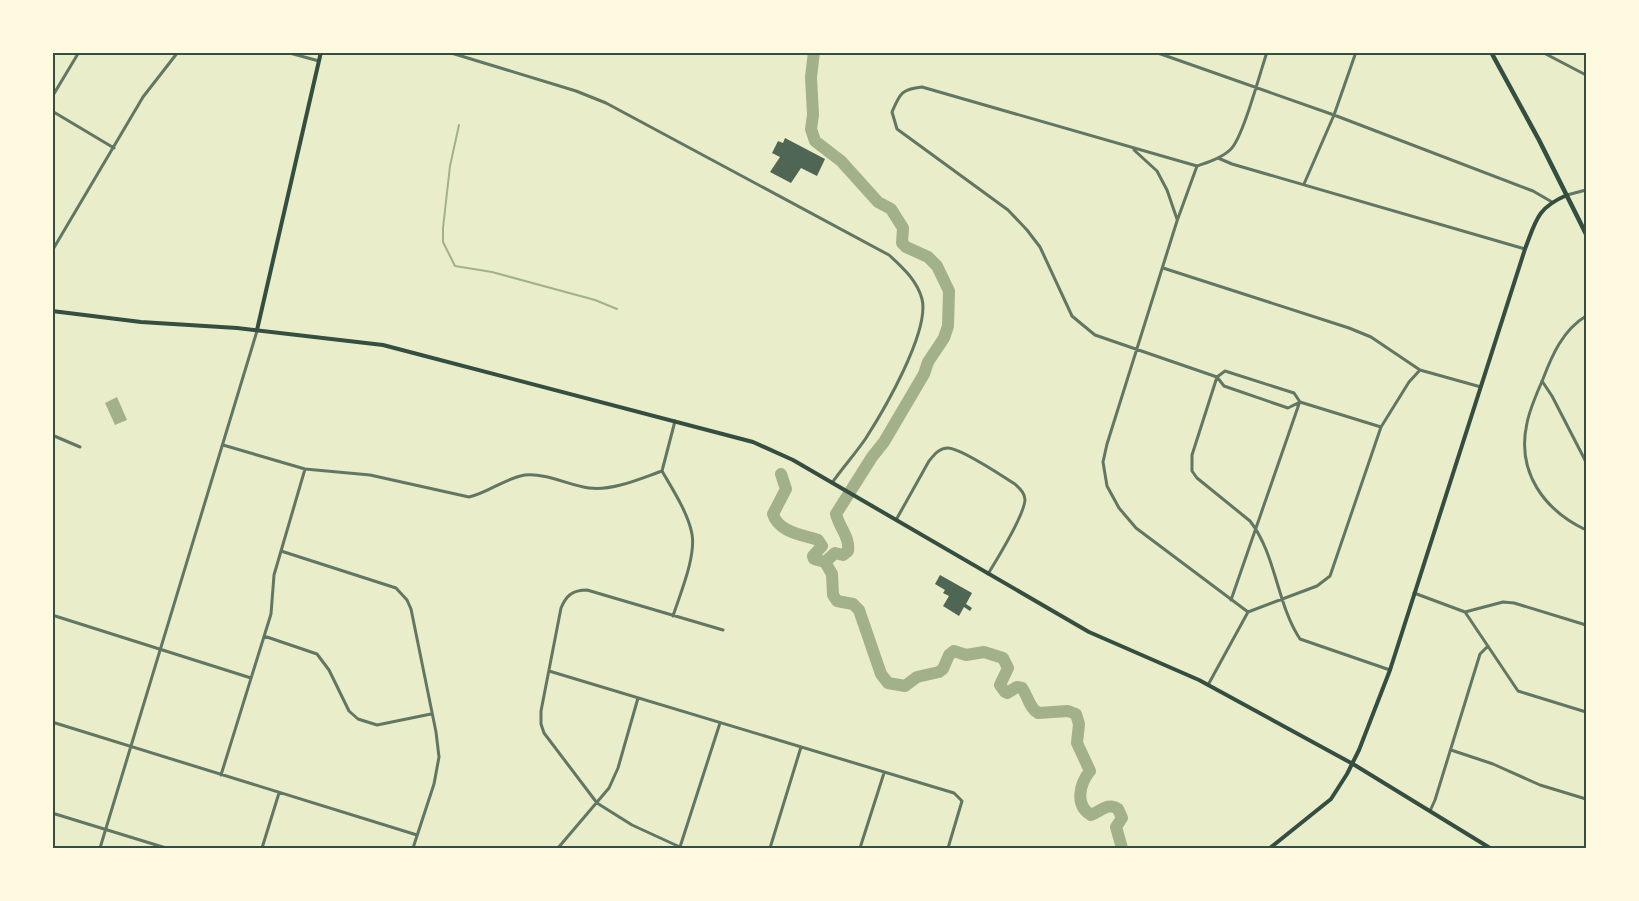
<svg xmlns="http://www.w3.org/2000/svg" width="1639" height="901" viewBox="0 0 1639 901" font-family="'Nunito Sans',sans-serif">
  <rect width="100%" height="100%" fill="#e9edc9"/>
  <!-- water -->
  <path fill="#a3b18a" d="M117,397L127,420L115,425L105,403Z"/>
  <g fill="none" stroke-linecap="round" stroke-linejoin="round">
    <!-- stream -->
    <path stroke="#a3b18a" stroke-width="2" d="M459,125L450,166L443,228V242L455,266L492,272L595,300L617,309"/>
    <!-- river -->
    <path stroke="#a3b18a" stroke-width="12" d="M814,52L811,77L813,115L811,129L815,141L841,161L878,202L891,209L903,228L902,243L906,247L928,257L937,266L949,291L948,326L944,338L928,362L924,374L884,442L872,457L836,514C839,527 850,537 848,551L843,555L835,553L825,562
      M781,474L786,489L773,514C778,532 803,535 818,540L822,546L813,556L814,559L825,562
      M825,562L832,574L833,595L837,601L853,604L859,610L881,674L888,683L905,686L917,677L939,672L943,669L949,655L954,651L966,655L984,652L1003,658L1008,668L1000,685L1005,692L1007,693L1017,687L1022,688C1028,696 1029,708 1038,713L1068,711L1076,714L1079,724L1077,743L1090,771C1080,783 1074,805 1091,815C1101,811 1108,802 1118,809L1122,818L1116,827L1122,848"/>
  </g>
  <!-- building -->
  <path fill="#4f6655" d="M785,138L825,159L817,176L801,168L791,183L770,172L780,157L772,153L778,141L783,143Z
    M940,575L972,593L966,604L972,608L970,611L964,607L959,616L943,606L949,596L943,593L945,590L935,584Z"/>
  <g fill="none" stroke-linecap="round" stroke-linejoin="round">
    <!-- minor -->
    <path stroke="#617663" stroke-width="3" d="M286,52L319,61
      M448,52L576,91L606,103L889,255C902,267 917,280 922,299C930,331 884,410 866,438C856,453 843,467 832,483
      M1155,52L1334,115L1533,191L1552,202
      M1542,52L1586,75
      M52,97L79,52
      M52,111L114,148
      M1134,150L1157,171L1167,190L1177,219
      M1218,158L1232,164L1525,249
      M1197,166L922,87C902,89 900,93 892,112L897,129L1008,210L1027,230L1040,247L1072,316L1084,326L1095,335L1217,377L1224,386L1288,408L1300,402
      M1197,166L1177,221L1107,444L1103,462L1107,486L1119,508L1136,528L1248,612
      M1197,166C1208,162 1222,158 1231,149C1243,137 1260,73 1267,52
      M1304,184L1334,115L1356,52
      M52,251L143,97L178,52
      M1163,268L1349,328L1371,337L1420,370L1481,387
      M1586,316C1563,330 1552,355 1543,379C1537,393 1530,408 1527,423C1516,472 1544,510 1586,530
      M1217,377L1192,455V471L1197,478L1250,521C1276,554 1277,605 1300,639L1390,670
      M1217,377L1225,371L1294,393L1300,402L1381,427
      M1542,381L1552,396L1586,462
      M52,435L80,447
      M223,445L305,469L370,475L469,497C488,493 505,478 525,475C547,473 568,485 589,488C613,491 639,479 662,471
      M896,520L929,461C934,455 939,448 948,448C961,448 1002,476 1015,484C1020,489 1025,493 1025,500C1024,516 997,559 988,574
      M281,551L396,588L407,600L411,609L436,732L439,757L434,784L413,848
      M1414,593L1465,612L1503,602L1514,603L1586,625
      M1231,600L1299,404
      M1465,612L1518,691L1586,712
      M52,615L251,678
      M673,616C680,594 696,557 692,534C688,513 673,490 662,471L675,421
      M264,636L317,654L329,670L349,711L358,719L377,725L431,714
      M549,671L954,793L962,801L948,848
      M1208,685L1248,612L1317,586L1330,576L1381,427L1409,382L1420,370
      M52,722L417,835
      M1451,750L1493,764L1540,785L1586,799
      M221,775L271,614L274,575L305,469
      M1430,811L1435,800L1480,654L1488,646
      M52,813L166,848
      M680,847L720,723
      M262,848L279,793
      M558,848L609,788L618,768L638,698
      M682,848L632,825L597,803L544,733L541,724V711L561,608C566,596 572,590 587,590L723,630
      M770,848L801,747
      M860,848L884,773"/>
    <!-- tertiary -->
    <path stroke="#617663" stroke-width="3" d="M1567,195L1586,190
      M100,848L257,331"/>
    <!-- secondary -->
    <path stroke="#344e41" stroke-width="4" d="M52,311L141,322L237,328L383,345L753,442L793,460L1089,632L1199,680L1353,764L1490,848
      M257,330L321,52
      M1270,848L1331,799L1347,774L1359,750L1390,670L1525,249C1536,220 1537,208 1567,195"/>
    <!-- primary -->
    <path stroke="#344e41" stroke-width="4.5" d="M1491,52L1539,140L1586,234"/>
  </g>
  <!-- border -->
  <rect width="1639" height="901" fill="none" stroke="#fefae0" stroke-width="108"/>
  <rect x="54" y="54" width="1531" height="793" fill="none" stroke="#344e41" stroke-width="2"/>
</svg>
